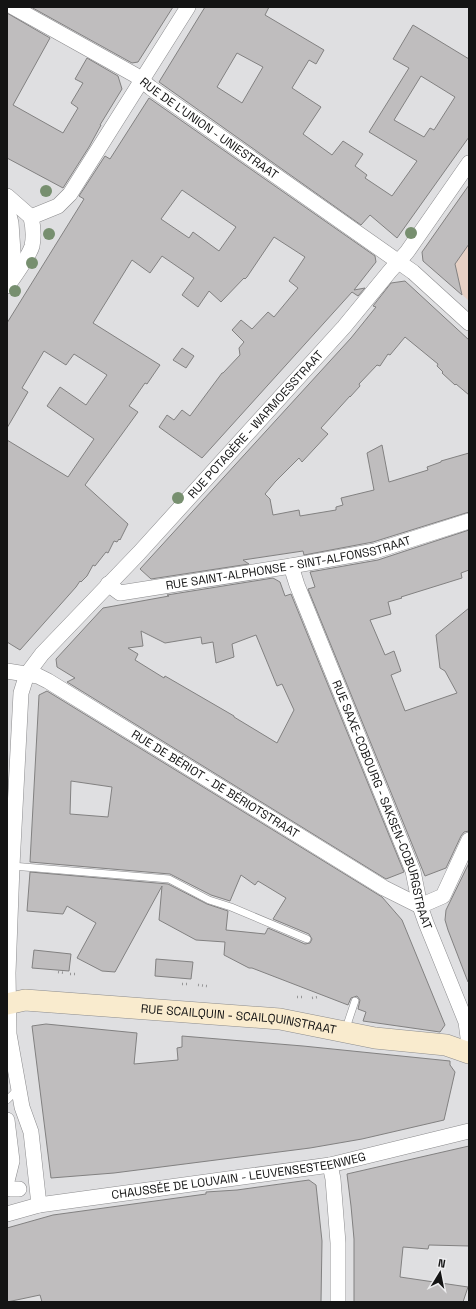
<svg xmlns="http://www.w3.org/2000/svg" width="476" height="1309" viewBox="0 0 476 1309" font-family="'Space Grotesk',sans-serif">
  <rect width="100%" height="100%" fill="#dfdfe1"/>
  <!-- education -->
  <path fill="#e7d1c5" d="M469,185V301L453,286L422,252Z"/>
  <!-- building -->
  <path fill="#bfbdbe" stroke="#828181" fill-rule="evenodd" d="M31,7H173L138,62L132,63Z
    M205,7H269L265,15L324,50L316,64L309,60L292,88L321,107L303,134L332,155L343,141L363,154L355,166L367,175L365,178L392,196L417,161L369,132L409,68L393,59L413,25L469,59V137L397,238L370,215L361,225L159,82ZM237,53L263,67L242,103L217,87ZM421,76L455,97L434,130L430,128L424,137L394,120Z
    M7,13L50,38L13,105L63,133L78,108L71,103L83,83L75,79L87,58L118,76L122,89L100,125H101L89,147L63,188L7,158Z
    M149,98L375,256L376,262L354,290L365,288L358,296L352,292L202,458L159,427L167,415L174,420L182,410L190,416L222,373H223L240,355L239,348L244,342L232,330L241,320L252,329L268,312L274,317L298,288L289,281L305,257L274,237L247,277L245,279L244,278L221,302L209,291L198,307L182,295L194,278L162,256L150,273L132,260L93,323L160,365L147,384L145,383L129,406L138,412L85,485L128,524L120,540L119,539L117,542L114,541L108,553L106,552L95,566L93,565L87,576L81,582L80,581L76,587L20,650L7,642V440L68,477L94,439L47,406L60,387L86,405L107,375L74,354L66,365L44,351L22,388L28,392L7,428V323L84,199L79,196L105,156L110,159ZM182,190L236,227L219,251L193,232L189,238L161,219Z
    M469,185V244L455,264L462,295L423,261L422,252Z
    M405,281L469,340V395L456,384L455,385L442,373L443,372L437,366L438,364L405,337L390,355L388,354L380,366L377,365L359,384L360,386L350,397V396L321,428L328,434L302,462L299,458L275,482L265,494L270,499L273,515L299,510L300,516L336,510V507L343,505L341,498L374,490L367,453L382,445L389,482L428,470L427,467L441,462V461L469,453V512L373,542L304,555L303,551L243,560L249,564L151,579L140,569L351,338L376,307L373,306L391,283Z
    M182,348L194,356L186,368L173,360Z
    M469,530V570L461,573L462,578L401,597L402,598L388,602L391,614L370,620L385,655L394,651L401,671L391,675L405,711L457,693L445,671L440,668L436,635L469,608V831L464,832L461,836L446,868L425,876L308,589L315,587L310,572L378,560Z
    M273,578L280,582L285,596L291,594L404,872L386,879L67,682L75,678L57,667L56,659L103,608L169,596L167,595ZM141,631L165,643L201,637L202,644L213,642L216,663L234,657L232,644L256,635L277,686L282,684L294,710L277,743L234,717V716L165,676L164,678L135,660L138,654L128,648L143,646Z
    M47,691L382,897L402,920L445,1025L440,1032L363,1021L366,1012L358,1009L360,1000L357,996L351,998L348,1005L252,968H249L224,955L225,942L196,940L159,920L162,886L115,972L102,971L77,958L96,923L67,906L63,914L27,911L30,872L168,884L207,904L228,911L226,930L265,934L268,928L305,944L310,943L312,939L309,934L273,919L286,898L258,881L255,885L241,875L230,901L211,895L170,874L30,862L39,695ZM71,781L112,787L108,817L70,814Z
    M469,863V981L468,982L448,930L445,920L446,910Z
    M34,950L71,954L69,971L32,968Z
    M156,959L193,962L191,979L155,976Z
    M46,1024L137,1033L134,1064L178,1060L177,1048L182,1047V1036L303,1046L450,1061V1065L455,1072L444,1120L362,1139L310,1148L114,1173L51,1178L32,1026Z
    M469,1146V1246L429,1245L428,1249L403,1247L400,1277L468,1287L463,1302H354V1239L351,1206L347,1174Z
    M309,1180L316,1185L322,1241L321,1302H42L40,1295L7,1302V1228L53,1215L206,1194V1192L237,1190Z"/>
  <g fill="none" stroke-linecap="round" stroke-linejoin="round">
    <!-- lane casing -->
    <g stroke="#8c8c8e" stroke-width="8">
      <path id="lane" d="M12,866L169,879L209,900L231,907L307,939
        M345,1031L355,1001
        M7,1100L19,1088"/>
    </g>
    <!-- street casing -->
    <g stroke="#8c8c8e" stroke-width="16">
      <g id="street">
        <path id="s1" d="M13,7L135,75L151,88L413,272L469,323"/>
        <path d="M7,196L31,217"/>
        <path d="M7,207L11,223L13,252L7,267"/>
        <path d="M31,217L58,206L70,194L188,7"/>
        <path d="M7,286C13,279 30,254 32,246C34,237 33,226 31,217"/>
        <path id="s2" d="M291,566L297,585L413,871L420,906L426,923L466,1022L469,1045"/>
        <path id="s3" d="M108,584L120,593L291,566L375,551L469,521"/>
        <path id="s4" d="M7,671L38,676L48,681L384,888L420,906"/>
        <path d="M420,906L443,896L469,840"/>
        <path d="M7,1120L12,1161L7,1181"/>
        <path d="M330,1165L333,1179L338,1243V1302"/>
        <path d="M7,1186L10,1189H19"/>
        <path id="s5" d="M39,1205L31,1132L22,1107L9,1034L8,973L12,866L21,693L27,674L42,654L139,553L344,327L390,271L407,252L469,163"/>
        <path id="s6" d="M7,1214L39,1205L330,1165L469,1131"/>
      </g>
    </g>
    <!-- secondary casing -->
    <g stroke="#8c8c8e" stroke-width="22">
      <g id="secondary">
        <path id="s7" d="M7,1004L25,1000L280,1019L375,1038L446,1045L469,1053"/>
      </g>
    </g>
    <!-- path -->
    <path stroke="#969697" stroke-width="2.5" stroke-dasharray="1 3" stroke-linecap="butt" d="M58,972L65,973
      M70,974H77
      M182,984H188
      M198,985L207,986
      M297,997H305
      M312,998L318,997"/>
    <!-- lane -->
    <use href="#lane" stroke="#fff" stroke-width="7"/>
    <!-- street -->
    <use href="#street" stroke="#fff" stroke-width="15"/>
    <!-- secondary -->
    <use href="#secondary" stroke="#f9ebce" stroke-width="21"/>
  </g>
  <!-- trees -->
  <g fill="#778f6f">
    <circle cx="46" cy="191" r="6"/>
    <circle cx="411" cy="233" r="6"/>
    <circle cx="49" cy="234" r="6"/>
    <circle cx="32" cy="263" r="6"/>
    <circle cx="15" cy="291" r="6"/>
    <circle cx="178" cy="498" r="6"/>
  </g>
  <g text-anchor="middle" stroke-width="3" stroke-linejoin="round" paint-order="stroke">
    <!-- street labels -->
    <g font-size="12" fill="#141414" stroke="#ececee">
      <text dy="4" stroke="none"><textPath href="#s1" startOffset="231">RUE DE L'UNION - UNIESTRAAT</textPath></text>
      <text dy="4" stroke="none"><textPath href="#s5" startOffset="874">RUE POTAGÈRE - WARMOESSTRAAT</textPath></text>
      <text dy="4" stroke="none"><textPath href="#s3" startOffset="186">RUE SAINT-ALPHONSE - SINT-ALFONSSTRAAT</textPath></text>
      <text dy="4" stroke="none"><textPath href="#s4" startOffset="239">RUE DE BÉRIOT - DE BÉRIOTSTRAAT</textPath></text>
      <text dy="4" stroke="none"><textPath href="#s2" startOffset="256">RUE SAXE-COBOURG - SAKSEN-COBURGSTRAAT</textPath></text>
      <text dy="4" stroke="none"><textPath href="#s7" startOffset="233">RUE SCAILQUIN - SCAILQUINSTRAAT</textPath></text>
      <text dy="4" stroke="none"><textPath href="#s6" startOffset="235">CHAUSSÉE DE LOUVAIN - LEUVENSESTEENWEG</textPath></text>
    </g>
  </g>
  <!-- border -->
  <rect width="476" height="1309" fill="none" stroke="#141414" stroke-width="16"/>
  <!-- north arrow -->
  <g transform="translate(440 1273) rotate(10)" stroke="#ececee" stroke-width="3" paint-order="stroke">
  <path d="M0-3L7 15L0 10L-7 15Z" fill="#141414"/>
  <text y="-6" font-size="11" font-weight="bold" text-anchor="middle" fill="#141414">N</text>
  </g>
</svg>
